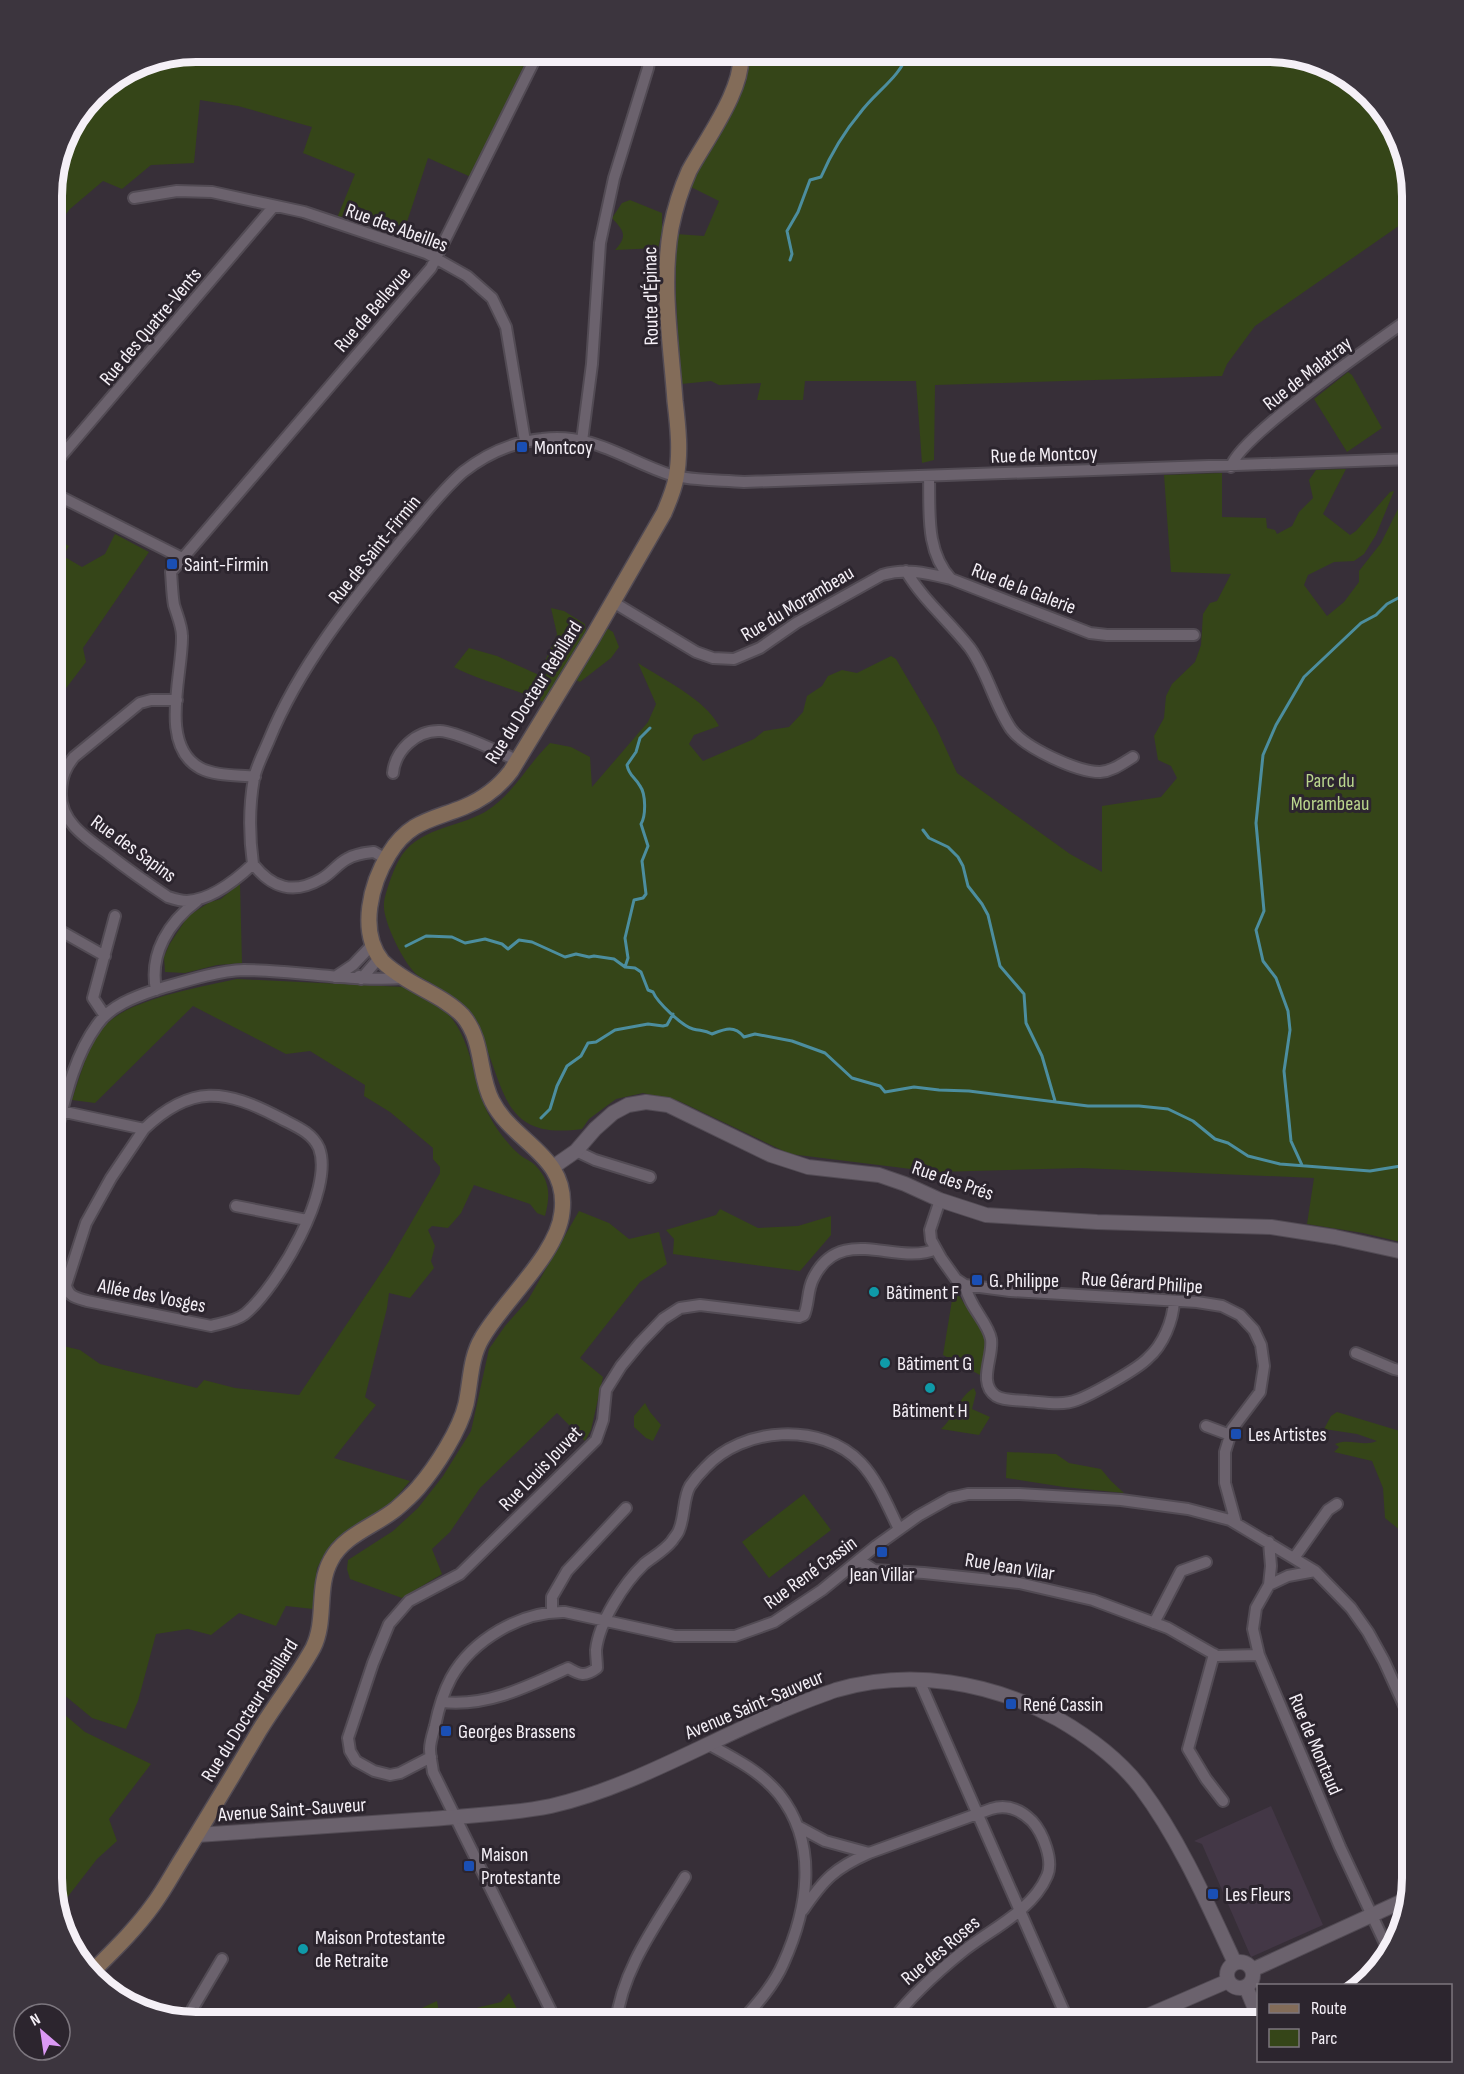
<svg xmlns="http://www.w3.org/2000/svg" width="1464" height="2074" viewBox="0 0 1464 2074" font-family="'Sofia Sans Condensed',sans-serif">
  <rect width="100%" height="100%" fill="#372f38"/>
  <!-- built -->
  <path fill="#433746" d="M1271,1806L1323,1925L1251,1957L1202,1844L1194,1841Z"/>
  <!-- green -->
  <path fill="#354518" d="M196,51H531L471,177L428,158L402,237L378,228L375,223L350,214L337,218L355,174L303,153L312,127L238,106L200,100L194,163L151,165L122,189L103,181L70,209L51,233V186L66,131L100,87L141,62Z
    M748,51H1278L1341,71L1393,123L1413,196V216L1255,326L1227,364L1222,376L935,385L934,460L922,463L916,381H805L803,400H757L761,383L719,385L711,381L681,384L676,297V234L704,236L719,201L691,187L700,166L746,83Z
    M630,200L662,213V231L658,248L615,250C628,236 624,231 612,218L622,203Z
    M1348,372L1352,375L1382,428L1347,452L1314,399Z
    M1409,467H1413V1245L1363,1233L1307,1224L1314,1178L1081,1168L935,1172L790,1154L679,1101L643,1093L616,1099L589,1119L582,1129C504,1140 506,1093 482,1037C479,1031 477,1023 473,1017C462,1001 446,992 431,983C426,980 419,977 415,973C403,961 382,920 384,903C385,893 394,868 399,860C416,828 457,828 485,812C513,795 527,765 550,743L571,747L590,757L592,787L648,722L656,704L638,663C664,680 705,699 719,726L694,735L689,744L703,761L754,739L764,731L789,727L803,712L807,696L822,686L828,676L842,670L857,673L891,656L896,659L936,727L957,773L1070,854L1102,872V806L1161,797L1177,778L1171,766L1158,760L1154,736L1164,718L1166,696L1172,684L1195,662L1201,645L1203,614L1210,603L1217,601L1231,574L1171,572L1164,475L1222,473V517L1266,518L1267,528L1275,530L1277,534L1292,526L1299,512L1313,498L1309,480L1316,470L1346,469L1323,514L1350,535L1356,531L1390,492L1394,491L1376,535L1364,554L1354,561L1334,562L1308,575L1304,585L1327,616L1344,602L1359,582V571L1381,543L1398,509L1406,488L1405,475Z
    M115,534L149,552L83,648L86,662L51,708V537L69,546L63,556L82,567L105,554Z
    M551,608L564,611L585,624L586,633L543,702C514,688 482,682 454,667L469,648L497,656L539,675L557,634Z
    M605,627L613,632L619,647L611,658L580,682L576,680Z
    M240,883L242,963L217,965L185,973L165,972L164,957L169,945L188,916L210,902L221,899Z
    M237,979L404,987C420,996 442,1005 453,1020C471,1045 473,1075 483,1102C490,1121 505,1142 520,1155C525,1159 531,1161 535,1165C551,1181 550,1197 545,1216L537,1213L530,1204L474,1185L461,1213L448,1228L432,1226L428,1230L435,1246L431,1261L434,1268L410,1298L389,1293L387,1308L365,1397L376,1405L334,1458L410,1481L392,1502L331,1544L317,1568L313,1609L286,1606L276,1626L239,1613L211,1635L188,1629L156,1634L138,1701L126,1729L92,1718L51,1684V1343L80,1350L100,1364L197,1388L204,1380L235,1388L299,1395L389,1261L440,1173V1167L433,1159V1148L390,1112L364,1096L365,1085L310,1051L286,1054L193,1006L95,1103L72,1100C80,1076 87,1048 103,1028C126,999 201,987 237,979Z
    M720,1209L758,1228L798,1226L831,1216V1235L800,1271L673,1254L674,1239L666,1230L716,1215Z
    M579,1211L609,1223L629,1239L659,1232L667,1264L640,1282L580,1358L603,1377L591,1430L585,1441L557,1413L480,1488L450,1532L432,1549L442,1574L402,1598L350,1579L347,1569L348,1560L393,1531L418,1508L443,1476L471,1431L489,1349L505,1326L528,1300Z
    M954,1288L985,1335L987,1346L980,1375L943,1355Z
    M974,1388L976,1393L972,1409L990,1417L979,1435L941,1429C955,1417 958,1397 974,1388Z
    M645,1403L650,1412L661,1425L653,1441L646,1438L634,1427V1416Z
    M1337,1412L1413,1435V1541L1385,1518L1383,1488L1372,1461L1334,1452L1339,1447L1335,1444C1349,1438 1364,1447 1377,1441L1357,1434L1324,1429L1331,1416Z
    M1007,1452L1056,1454L1069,1463L1101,1469L1111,1481L1124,1493L1064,1487L1006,1478Z
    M804,1494L831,1530L769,1578L742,1542Z
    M51,1703L85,1732L151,1764L109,1819L117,1841L97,1859L59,1908L51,1878Z
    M509,1993L524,2023H455L452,2014L501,2002Z
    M437,2001L440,2018L438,2023H389Z"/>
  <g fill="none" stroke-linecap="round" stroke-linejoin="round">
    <!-- stream -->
    <path stroke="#4c8e9f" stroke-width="3" d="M790,260L792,254L787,231L798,212L810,180L821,177C831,154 844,132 860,113C876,91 900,78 909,51
      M923,830L929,838L948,847L958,857L963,866L968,886L982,904L988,915L1000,966L1024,994L1026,1023L1042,1056L1055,1101
      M406,946L426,936L452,937L465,943L485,939L502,944L508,949L519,940L532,942L565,957L576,954L589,957L594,956L614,959L625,967L635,968L641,972L648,990L653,992C657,1002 682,1026 693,1029C701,1031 705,1030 712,1034C725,1029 734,1025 744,1037L755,1034L792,1041L825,1053L852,1078L880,1086L885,1092L914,1087L939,1090L969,1091L1088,1106H1139L1168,1109L1193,1121L1215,1139L1228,1143L1248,1156L1280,1164L1370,1171L1413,1164
      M625,967L628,958L625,938L634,900L643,898L646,894L642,861L648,846L641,824C646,816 646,794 640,786C635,777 629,776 627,765L636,752L640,738L650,728
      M541,1118L550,1109L557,1086L567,1066L581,1056L588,1043L596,1042L615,1030L648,1024L663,1026L667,1025L673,1014
      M1302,1165L1291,1141L1284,1071L1290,1030L1288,1011L1276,978L1263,961L1256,930L1264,911L1256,823L1263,755L1276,725L1304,677L1361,623L1376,615L1387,604L1413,590"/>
    <!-- minor casing -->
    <g stroke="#524b54" stroke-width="14">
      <path id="minor" d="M134,198L177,191L212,192L304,212L426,253L467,276L492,298L506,327L525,441
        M582,441L592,364L600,243L614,178L648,68L651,51
        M1231,467C1237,438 1382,338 1413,316
        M51,468L274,206
        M929,476C930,511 925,551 951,579L1090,633L1107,635H1194
        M51,492L182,558
        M906,571C923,600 949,621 970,648C988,673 994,704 1011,729C1025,748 1077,772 1100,772C1113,771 1123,763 1133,757
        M613,602L696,652L713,658L734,659L760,648L796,623L882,575C907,568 926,573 951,579
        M177,700H151L140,703L74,757C65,768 62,777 61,791C59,821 86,838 108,854C127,869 147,883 168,897C174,899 180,901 187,901C210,900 236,880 253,864
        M393,773C395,751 416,730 440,731C457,732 502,753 518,761
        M255,777C237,775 215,776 200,768C158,745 183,674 182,636C182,626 177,615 174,605C172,594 172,583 171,572L431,268L539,51
        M253,864C249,835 249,806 254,778C257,765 264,752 269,740C299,666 352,601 402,540C422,517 440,492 463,472C486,454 513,442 542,439C592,432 627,461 671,475C693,481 721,480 744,482L1413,459
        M253,864C272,888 293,895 321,879C331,874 337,864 347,859C355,854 365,853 374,852L386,859
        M59,930L105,956
        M359,976L361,979L380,957
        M335,977L353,965L373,944
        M156,990C149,953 169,922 197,901
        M105,1016L93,998L115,916
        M51,1109L144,1129C191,1084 225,1089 280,1118C295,1126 312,1132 319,1148C335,1190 277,1287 245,1314C236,1321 222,1323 211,1326L87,1301C77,1298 68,1297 66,1285L86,1223L111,1178L144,1129
        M576,1151L595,1160L650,1177
        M51,1154C63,1111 70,1062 97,1025C110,1006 134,997 155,990C183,982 215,971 244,970C298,970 351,982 404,978
        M940,1200L930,1230L931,1240L941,1258L956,1279L965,1285L1010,1291L1197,1302L1222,1306L1240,1315L1254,1330L1261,1345L1264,1366L1260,1392L1232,1429L1225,1452V1483L1236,1523
        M236,1206L307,1220
        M51,1281L66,1285
        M965,1285C969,1307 988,1322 991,1339C994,1356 977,1383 996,1396C1004,1401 1018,1400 1027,1401C1043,1402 1062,1406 1077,1400C1091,1395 1138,1369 1148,1358C1163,1345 1173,1321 1174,1301
        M1356,1353L1394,1369L1413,1373
        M1206,1426L1230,1435
        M1269,1542L1271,1566L1269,1585L1256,1608L1253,1629L1259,1655L1340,1847L1390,1954
        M1294,1558L1328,1510L1337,1504
        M859,1560L874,1570L924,1573L1019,1583L1093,1600L1168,1628L1217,1656L1259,1655
        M1269,1585L1288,1576L1315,1571
        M552,1612V1597L567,1571L626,1508
        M1154,1623L1181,1571L1206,1562
        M1214,1654L1188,1749L1206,1779L1223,1801
        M919,1680L1069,2023
        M442,1702C487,1707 527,1687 568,1668C580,1675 585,1677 597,1668C597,1662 596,1656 596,1650C599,1622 624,1583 644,1564C654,1556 664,1551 672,1541C674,1537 678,1534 679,1530C685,1516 683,1498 690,1486C694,1480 700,1473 705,1468C742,1427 821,1421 861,1463C878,1481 888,1507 899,1529
        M708,1744C734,1758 760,1771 779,1794C819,1844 808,1909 783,1964C774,1985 756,2005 740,2023
        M431,1757L400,1773L390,1775L374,1771L356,1761L350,1751L348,1738L373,1663L389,1624L409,1601L460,1574L596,1440L603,1420L606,1390L621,1366L640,1343L663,1319L680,1308L700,1305L799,1317L804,1315C809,1304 807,1291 813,1279C840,1222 897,1267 936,1249
        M799,1827L825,1841L869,1853L991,1809C1007,1804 1021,1810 1032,1821C1043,1833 1054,1861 1047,1876C1032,1911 991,1929 962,1952C936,1973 911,1996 890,2023
        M803,1910C824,1879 835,1868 869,1853
        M188,2023L193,2008L222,1959
        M557,2023L433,1772C432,1764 430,1756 430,1749C430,1742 433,1733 435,1726C438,1711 443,1693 451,1678C472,1640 521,1611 565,1612L675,1636H735L774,1622L822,1590L876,1546L918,1516L950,1498L968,1494H1019L1121,1500L1188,1509L1230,1520L1315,1571L1351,1608L1368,1632L1384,1661L1413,1725
        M616,2023C622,1969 658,1922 685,1877"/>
    </g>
    <!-- tertiary casing -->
    <g stroke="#524b54" stroke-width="16">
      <path id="tertiary" d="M553,1167L576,1151L595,1129L613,1113L628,1105L646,1102L668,1105L771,1155L808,1167L879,1175L905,1184L940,1200L986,1215L1097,1222L1271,1227L1335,1237L1413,1254
        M197,1835C275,1830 353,1825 431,1819C471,1815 513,1814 551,1806C634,1787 713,1738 791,1707C806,1701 821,1695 836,1690C911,1668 991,1682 1058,1719C1089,1737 1119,1759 1141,1788C1180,1840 1208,1905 1235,1963
        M1227 1975a13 13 0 1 1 26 0a13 13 0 1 1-26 0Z
        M1252,1970L1407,1899
        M1246,1987L1258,2016
        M1131,2023L1228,1981"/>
    </g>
    <!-- secondary casing -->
    <g stroke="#524b54" stroke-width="18">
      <path id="secondary" d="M92,1972C113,1951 135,1930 153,1905C165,1889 174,1871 185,1854C210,1813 235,1772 259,1731C276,1703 297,1677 313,1648C327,1620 316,1587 331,1560C344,1535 375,1526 396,1509C403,1503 411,1496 418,1488C436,1467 460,1430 466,1404C471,1381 470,1358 482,1338C503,1301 558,1254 562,1212C569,1155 514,1144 492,1101C478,1074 484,1041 463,1016C448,1000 425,991 406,979C398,974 389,968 382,961C358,931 371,883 389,854C409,821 432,820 464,807C483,799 499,787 511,771L592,638L664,513C669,501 674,490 676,478C681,453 678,426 675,401C671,344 661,284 671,228C675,208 681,189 689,171C705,141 747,85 740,51"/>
    </g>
    <!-- minor -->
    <use href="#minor" stroke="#6b626d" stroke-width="10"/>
    <!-- tertiary -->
    <use href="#tertiary" stroke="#6b626d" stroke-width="14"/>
    <!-- secondary -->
    <use href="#secondary" stroke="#836c59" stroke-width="15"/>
  </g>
  <!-- markers -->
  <g fill="#1a4fb4" stroke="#2c252e" stroke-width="2">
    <rect x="516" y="441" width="12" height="12" rx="3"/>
    <rect x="166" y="558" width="12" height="12" rx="3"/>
    <rect x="971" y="1274" width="12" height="12" rx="3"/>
    <rect x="1230" y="1428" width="12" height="12" rx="3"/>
    <rect x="876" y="1546" width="12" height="12" rx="3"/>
    <rect x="1005" y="1698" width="12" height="12" rx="3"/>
    <rect x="440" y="1725" width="12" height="12" rx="3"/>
    <rect x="463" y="1860" width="12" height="12" rx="3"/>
    <rect x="1207" y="1888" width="12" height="12" rx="3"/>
  </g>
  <g fill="#0f9aa8" stroke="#2c252e" stroke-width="2">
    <circle cx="874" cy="1292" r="6"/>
    <circle cx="885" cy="1363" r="6"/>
    <circle cx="930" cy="1388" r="6"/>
    <circle cx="303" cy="1949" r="6"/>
  </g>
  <g text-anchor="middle" stroke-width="6" stroke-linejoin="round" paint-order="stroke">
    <!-- street labels -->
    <g font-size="20" fill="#f5f0f7" stroke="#2c252e">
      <text transform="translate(397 227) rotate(20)" y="7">Rue des Abeilles</text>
      <text transform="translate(650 296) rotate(-91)" y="7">Route d'Épinac</text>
      <text transform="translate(372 309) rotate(-49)" y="7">Rue de Bellevue</text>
      <text transform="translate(150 326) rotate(-50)" y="7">Rue des Quatre-Vents</text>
      <text transform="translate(1307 373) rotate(-38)" y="7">Rue de Malatray</text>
      <text transform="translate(1044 454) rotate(-2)" y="7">Rue de Montcoy</text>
      <text transform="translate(374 549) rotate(-51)" y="7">Rue de Saint-Firmin</text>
      <text transform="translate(1024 588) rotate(21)" y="7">Rue de la Galerie</text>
      <text transform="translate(797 603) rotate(-31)" y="7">Rue du Morambeau</text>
      <text transform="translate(533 692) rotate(-58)" y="7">Rue du Docteur Rebillard</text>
      <text transform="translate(134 848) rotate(36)" y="7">Rue des Sapins</text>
      <text transform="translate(953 1180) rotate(19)" y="7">Rue des Prés</text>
      <text transform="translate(1142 1282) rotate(4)" y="7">Rue Gérard Philipe</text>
      <text transform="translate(152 1295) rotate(11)" y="7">Allée des Vosges</text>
      <text transform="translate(540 1468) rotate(-46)" y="7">Rue Louis Jouvet</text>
      <text transform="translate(1010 1566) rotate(9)" y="7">Rue Jean Vilar</text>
      <text transform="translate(810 1572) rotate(-36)" y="7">Rue René Cassin</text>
      <text transform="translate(754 1704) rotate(-23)" y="7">Avenue Saint-Sauveur</text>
      <text transform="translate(249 1710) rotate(-58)" y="7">Rue du Docteur Rebillard</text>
      <text transform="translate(1316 1744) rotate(67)" y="7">Rue de Montaud</text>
      <text transform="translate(292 1809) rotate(-4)" y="7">Avenue Saint-Sauveur</text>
      <text transform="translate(940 1950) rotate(-40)" y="7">Rue des Roses</text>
    </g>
    <!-- poi labels -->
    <g font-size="20" fill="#f5f0f7" stroke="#2c252e" text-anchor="start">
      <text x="534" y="454">Montcoy</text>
      <text x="184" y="571">Saint-Firmin</text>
      <text x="989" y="1287">G. Philippe</text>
      <text x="886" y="1299">Bâtiment F</text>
      <text x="897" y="1370">Bâtiment G</text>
      <text x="930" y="1417" text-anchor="middle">Bâtiment H</text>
      <text x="1248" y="1441">Les Artistes</text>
      <text x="882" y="1581" text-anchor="middle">Jean Villar</text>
      <text x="1023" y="1711">René Cassin</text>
      <text x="458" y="1738">Georges Brassens</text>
      <text x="481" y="1861">Maison<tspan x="481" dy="23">Protestante</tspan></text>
      <text x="1225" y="1901">Les Fleurs</text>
      <text x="315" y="1944">Maison Protestante<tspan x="315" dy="23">de Retraite</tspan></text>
    </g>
    <!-- park labels -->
    <g font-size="20" fill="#bad68d" stroke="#2c252e">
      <text x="1330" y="787">Parc du<tspan x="1330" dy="23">Morambeau</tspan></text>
    </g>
  </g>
  <!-- crop -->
  <path d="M0 0H1464V2074H0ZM196 62H1268A134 134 0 0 1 1402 196V1878A134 134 0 0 1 1268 2012H196A134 134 0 0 1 62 1878V196A134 134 0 0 1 196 62Z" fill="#3c353e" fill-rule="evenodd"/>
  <path fill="none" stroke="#f5f0f7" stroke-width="8" d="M196 62H1268A134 134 0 0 1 1402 196V1878A134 134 0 0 1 1268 2012H196A134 134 0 0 1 62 1878V196A134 134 0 0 1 196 62Z"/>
  <!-- legend -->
  <rect x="1257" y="1984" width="195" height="78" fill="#2c252e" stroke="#7c767e" stroke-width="1.5"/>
  <rect x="1269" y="2004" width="30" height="9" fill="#836c59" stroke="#7c767e" stroke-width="1.5"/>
  <text x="1311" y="2014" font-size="18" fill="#f5f0f7">Route</text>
  <rect x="1269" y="2029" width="30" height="18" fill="#354518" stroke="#7c767e" stroke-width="1.5"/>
  <text x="1311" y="2044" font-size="18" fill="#f5f0f7">Parc</text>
  <!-- north arrow -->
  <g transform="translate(42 2032) rotate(331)"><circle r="28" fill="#2c252e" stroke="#7c767e" stroke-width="1.5"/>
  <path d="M0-4.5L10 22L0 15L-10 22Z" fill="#db99f5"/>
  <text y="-9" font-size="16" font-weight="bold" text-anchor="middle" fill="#f5f0f7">N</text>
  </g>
</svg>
